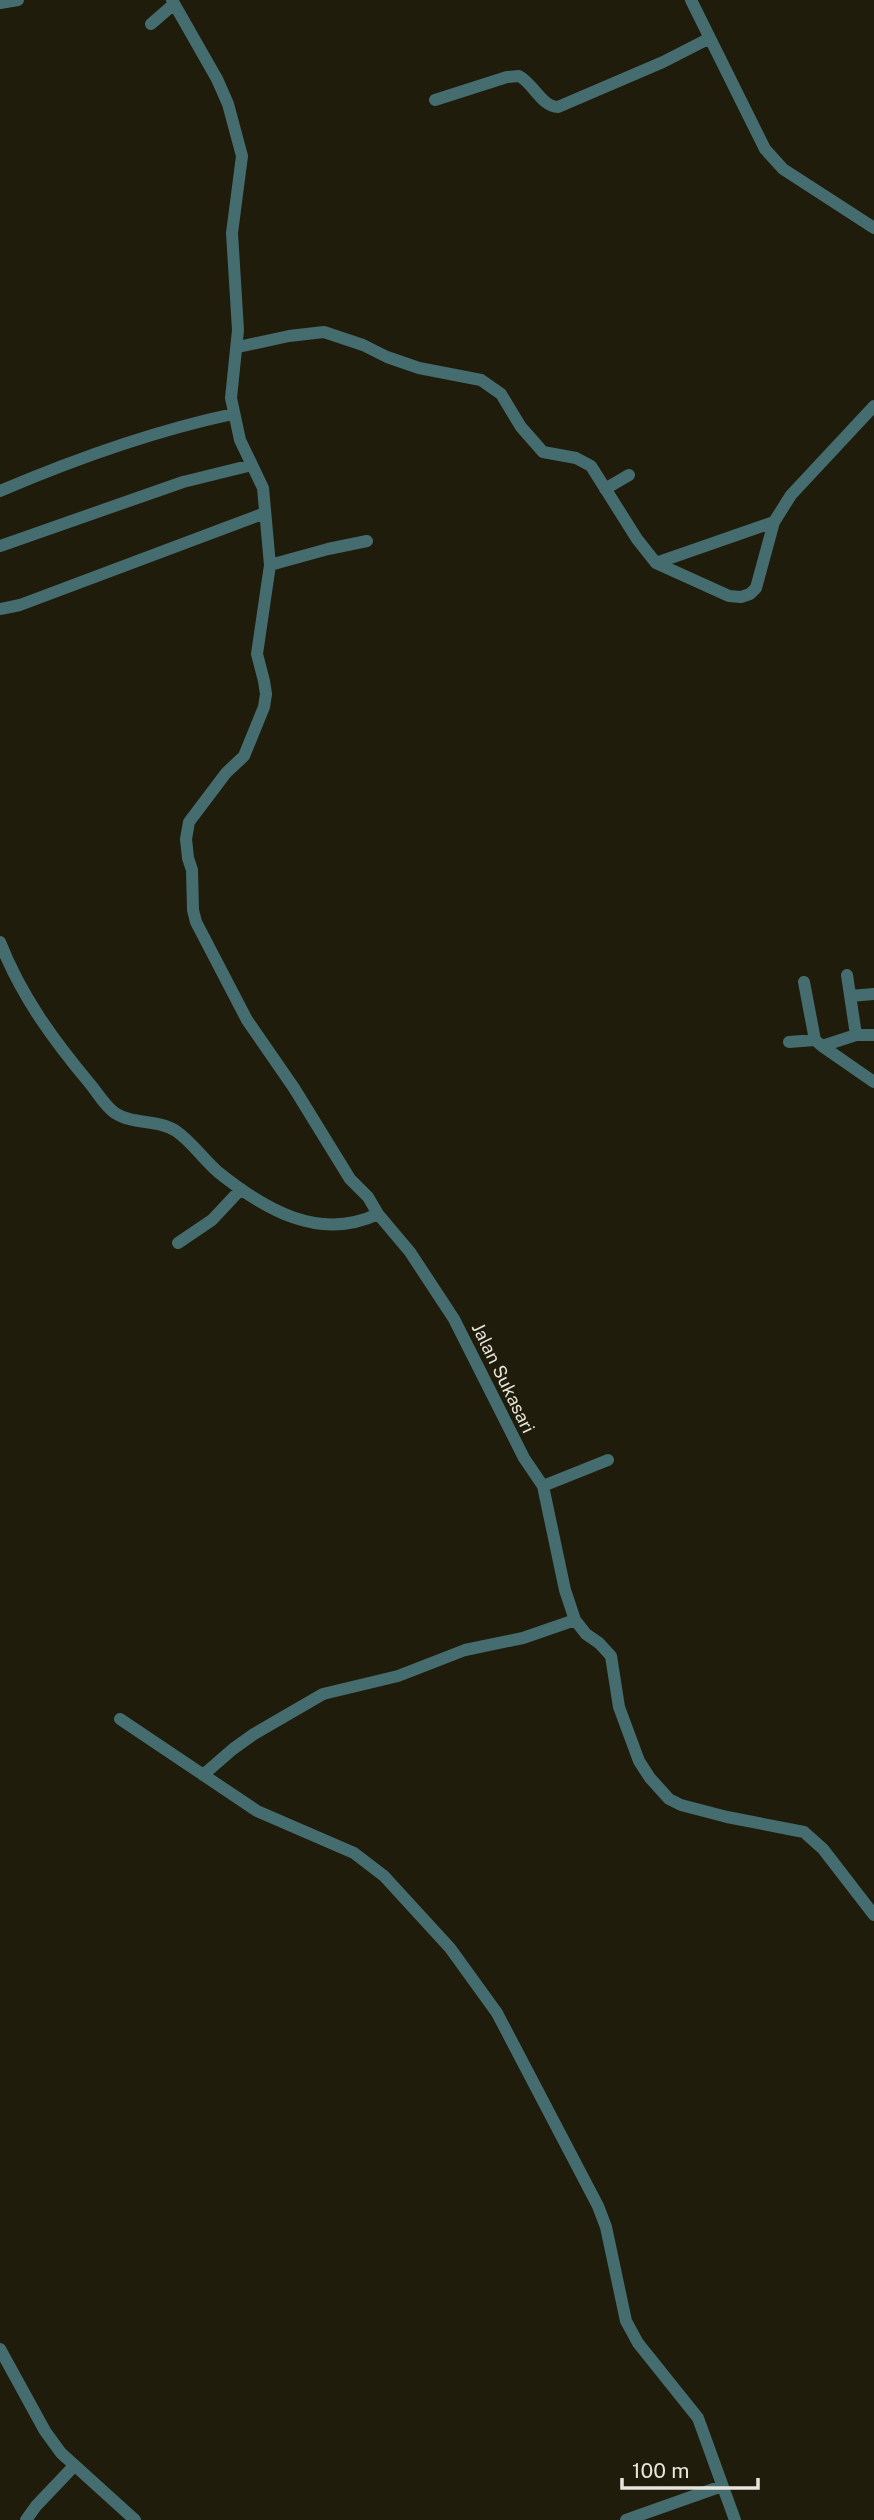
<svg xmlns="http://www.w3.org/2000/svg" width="874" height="2520" viewBox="0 0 874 2520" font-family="'Public Sans',sans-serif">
  <rect width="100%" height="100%" fill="#1f1c0b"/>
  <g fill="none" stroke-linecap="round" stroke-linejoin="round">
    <!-- minor -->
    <path stroke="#456d70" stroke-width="12" d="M172,0L217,79L228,104L242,156L232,233L238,330L231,398L240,440L263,488L270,565L257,654L264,681L266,694L264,707L244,756L226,773L189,822L186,839L188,858L192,870L193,910L196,922L247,1020L294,1088L350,1179L368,1197L378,1214
      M691,0L765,149L783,169L874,228
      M0,3L18,0
      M151,24L174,4
      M435,100L507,77L519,76C533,83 542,107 558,107L663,62L710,38
      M238,347L289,336L324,332L363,345L387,357L419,368L481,380L501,394L521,427L543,452L576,458L591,466L637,539L656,563L729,596L741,597L750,594L756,588L774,522L791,495L874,406
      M605,489L629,475
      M0,491C75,459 153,431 233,414
      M0,546L183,482L252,465
      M656,563L774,522
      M270,565L328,549L367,541
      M0,609L20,605L265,513
      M0,942C21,996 54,1041 91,1085C99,1095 105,1106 115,1113C133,1125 158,1119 176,1131C192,1142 203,1159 218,1172C264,1209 319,1242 378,1214L410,1252L454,1319L524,1458L543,1486L565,1590L575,1620L586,1634L599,1643L611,1656L619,1707L639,1761L650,1778L669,1799L681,1805L727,1817L804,1832L823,1849L874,1915
      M847,975L856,1035
      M804,982L815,1040
      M850,996L874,994
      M789,1042L815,1040L822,1046L856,1035H874
      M822,1046L874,1082
      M178,1243L212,1220L241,1189
      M543,1486L608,1460
      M120,1719L257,1811L354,1853L384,1876L450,1948L497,2013L598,2206L606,2227L626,2321L638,2343L698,2418L735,2520
      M203,1775L233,1749L254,1734L323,1694L398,1676L465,1650L523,1638L575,1620
      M0,2349L45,2431L61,2453L135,2520
      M26,2520L36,2506L74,2466
      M626,2520L722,2486"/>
  </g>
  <g text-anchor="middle" stroke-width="5" stroke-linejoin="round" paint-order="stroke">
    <!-- street labels -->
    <g font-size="18" fill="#e7e5db" stroke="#1f1c0b">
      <text transform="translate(503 1378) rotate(64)" y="6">Jalan Sukasari</text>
    </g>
  </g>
  <!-- scale -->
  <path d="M622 2478v10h136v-10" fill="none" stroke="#e7e5db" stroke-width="3.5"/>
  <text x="632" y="2478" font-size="21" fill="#e7e5db" stroke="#1f1c0b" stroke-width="5" paint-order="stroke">100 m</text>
</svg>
